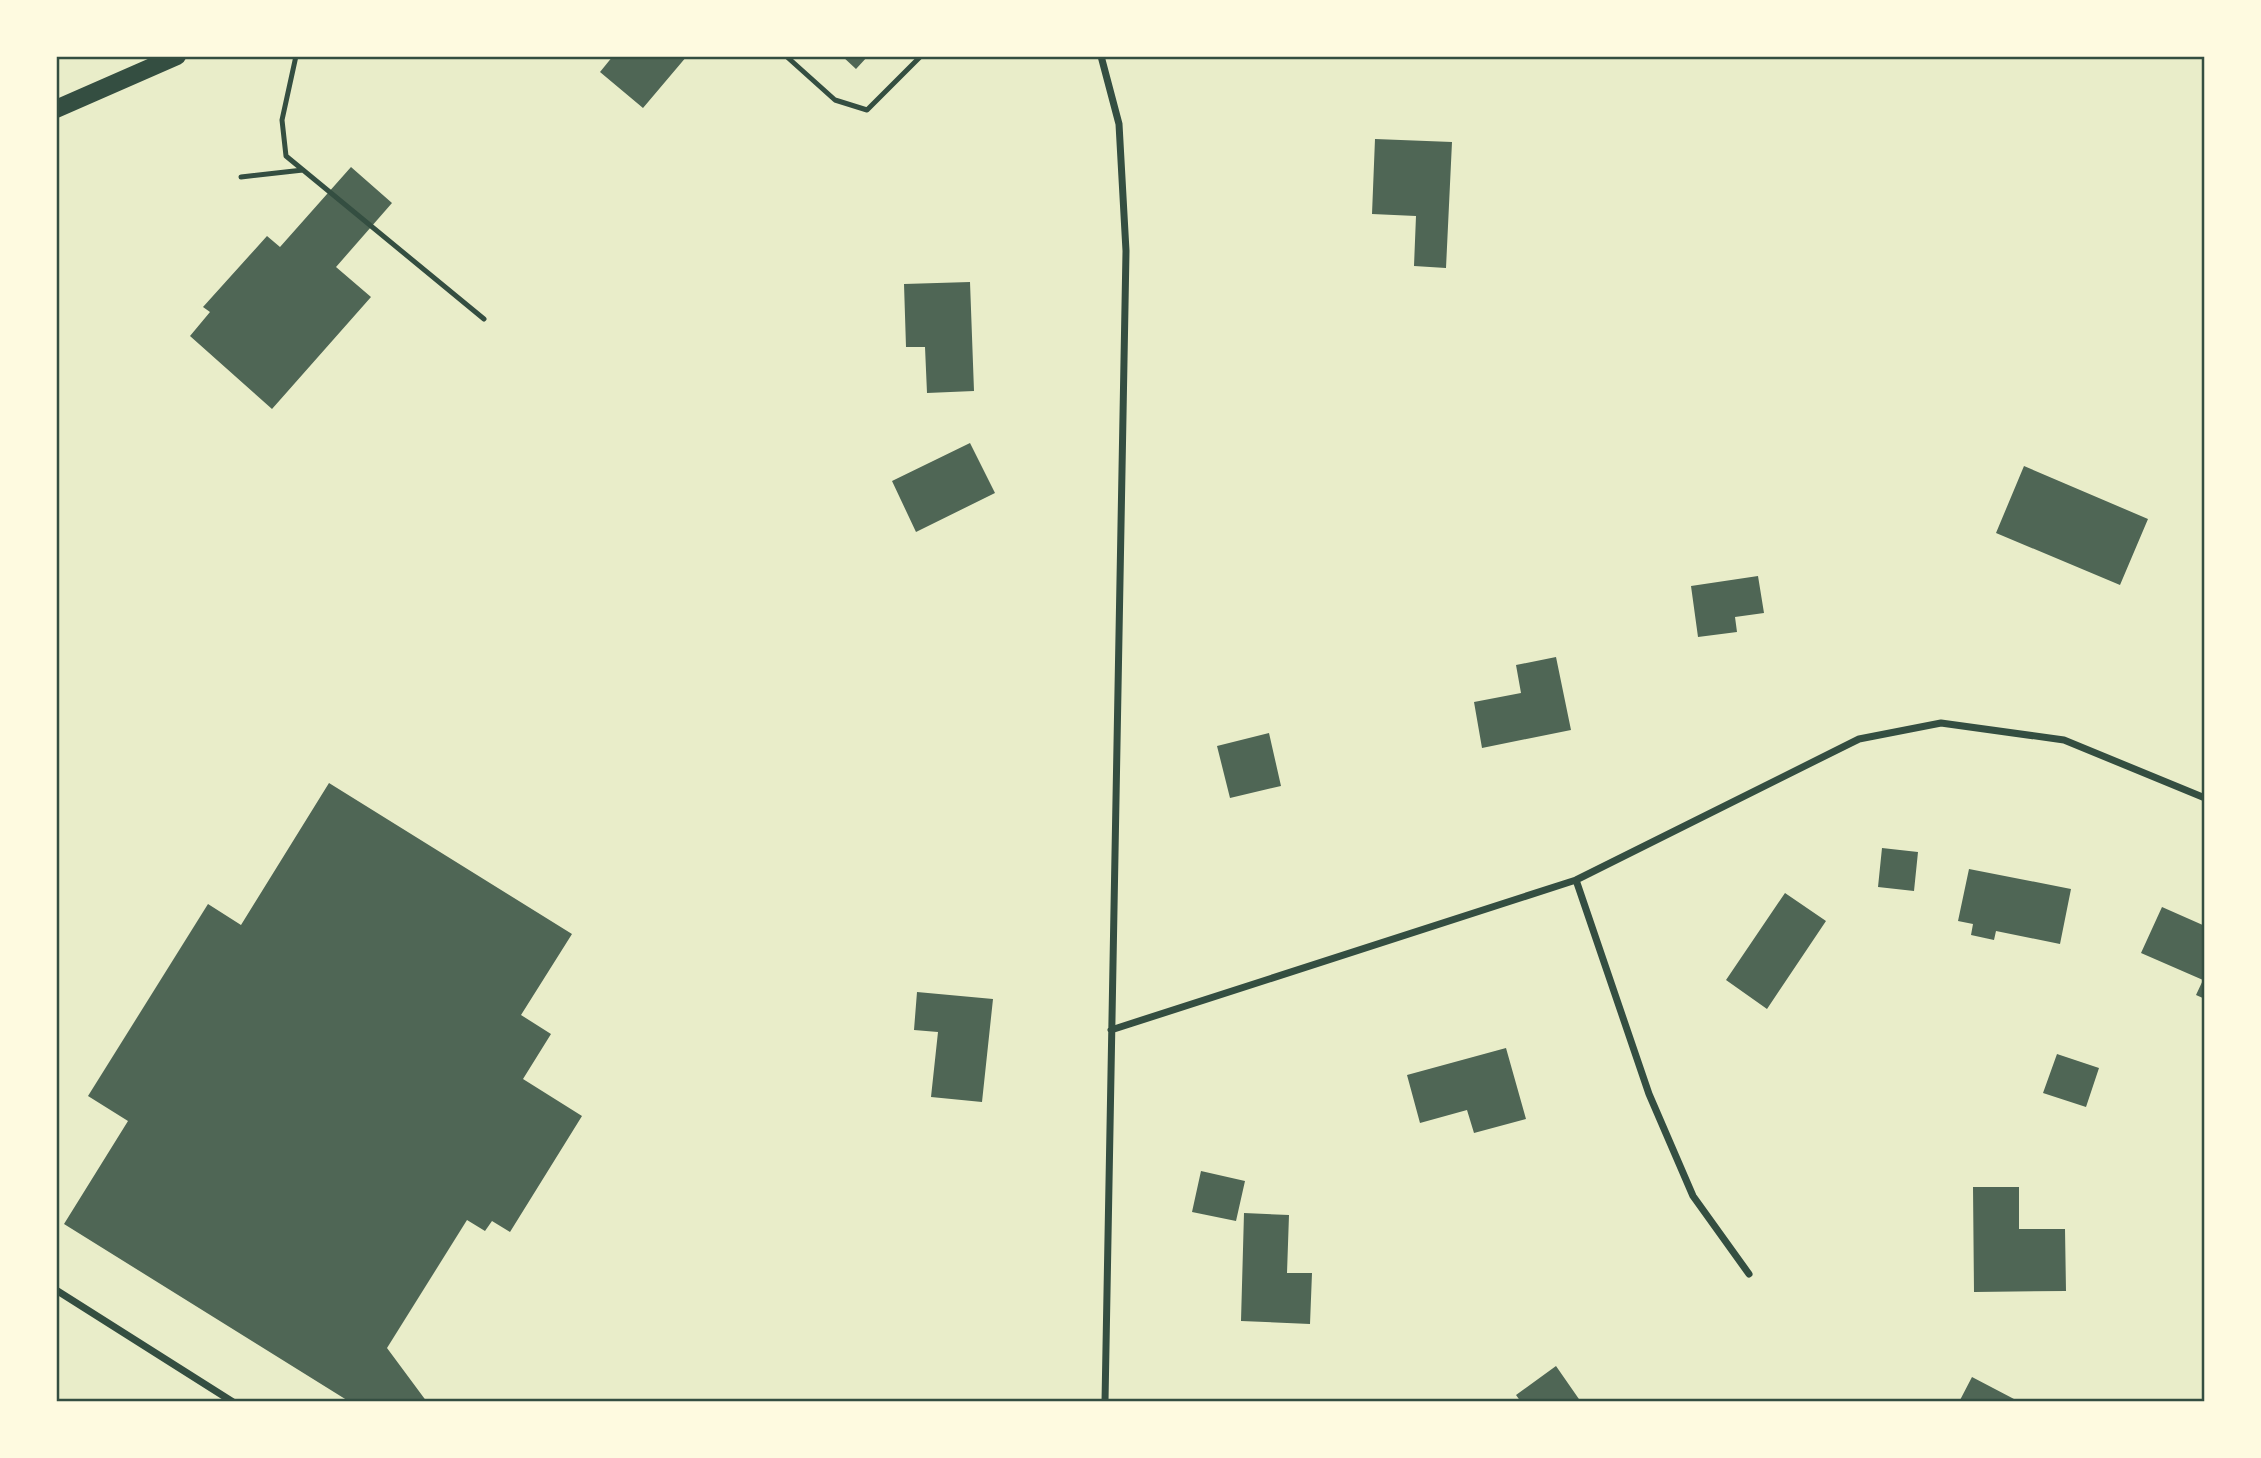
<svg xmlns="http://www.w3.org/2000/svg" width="2261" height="1458" viewBox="0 0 2261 1458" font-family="'Golos Text',sans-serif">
  <rect width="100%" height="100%" fill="#e9edc9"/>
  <!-- building -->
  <path fill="#4f6655" d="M613,56H687L643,108L600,72Z
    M842,56H868L856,69Z
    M1375,139L1452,142L1446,268L1414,266L1416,216L1372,214Z
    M351,167L392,203L336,267L371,297L272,409L190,336L210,312L203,307L267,236L280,247Z
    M970,282L974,391L927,393L925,347H906L904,284Z
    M970,443L995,493L916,532L892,481Z
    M2024,466L2148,519L2120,585L1996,533Z
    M1758,576L1764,613L1735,617L1737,632L1698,637L1691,586Z
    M1556,657L1571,730L1482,748L1474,702L1521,693L1516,665Z
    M1269,733L1281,786L1230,798L1217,746Z
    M329,783L572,934L521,1015L551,1034L523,1079L582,1116L510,1232L492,1221L485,1231L467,1220L387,1348L427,1402H350L64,1224L128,1121L88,1096L208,904L241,925Z
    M1882,848L1918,852L1914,891L1878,887Z
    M1969,869L2071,889L2060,944L1996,931L1994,940L1971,935L1973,924L1958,921Z
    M1785,893L1826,921L1767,1009L1726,980Z
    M2162,907L2205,926V999L2196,995L2203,980L2141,953Z
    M917,992L993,999L982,1102L931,1097L938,1032L914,1030Z
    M1506,1048L1526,1119L1474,1133L1467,1110L1420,1123L1407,1075Z
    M2057,1054L2099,1068L2086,1107L2043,1093Z
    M1201,1171L1245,1181L1236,1221L1192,1212Z
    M1973,1187H2019V1229H2065L2066,1291L1974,1292Z
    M1244,1213L1289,1215L1287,1273H1312L1310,1324L1241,1321Z
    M1556,1366L1581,1402H1521L1516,1395Z
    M1972,1377L2014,1399L2012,1402H1959Z"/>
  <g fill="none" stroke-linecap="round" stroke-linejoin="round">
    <!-- service -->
    <path stroke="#344e41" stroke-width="5" d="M296,56L282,120L286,156L484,319
      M786,56L835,100L867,110L921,56
      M241,177L303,170"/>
    <!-- minor -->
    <path stroke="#344e41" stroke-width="7" d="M1101,56L1119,124L1126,251L1105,1402
      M1576,880L1649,1094L1693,1196L1749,1274
      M1111,1030L1576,880L1859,739L1941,723L2064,740L2205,798
      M56,1290L233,1402"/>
    <!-- primary -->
    <path stroke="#344e41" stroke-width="18" d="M56,109L177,56"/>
  </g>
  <!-- border -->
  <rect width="2261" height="1458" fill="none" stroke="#fefae0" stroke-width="116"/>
  <rect x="58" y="58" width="2145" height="1342" fill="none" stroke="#344e41" stroke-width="2.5"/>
</svg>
